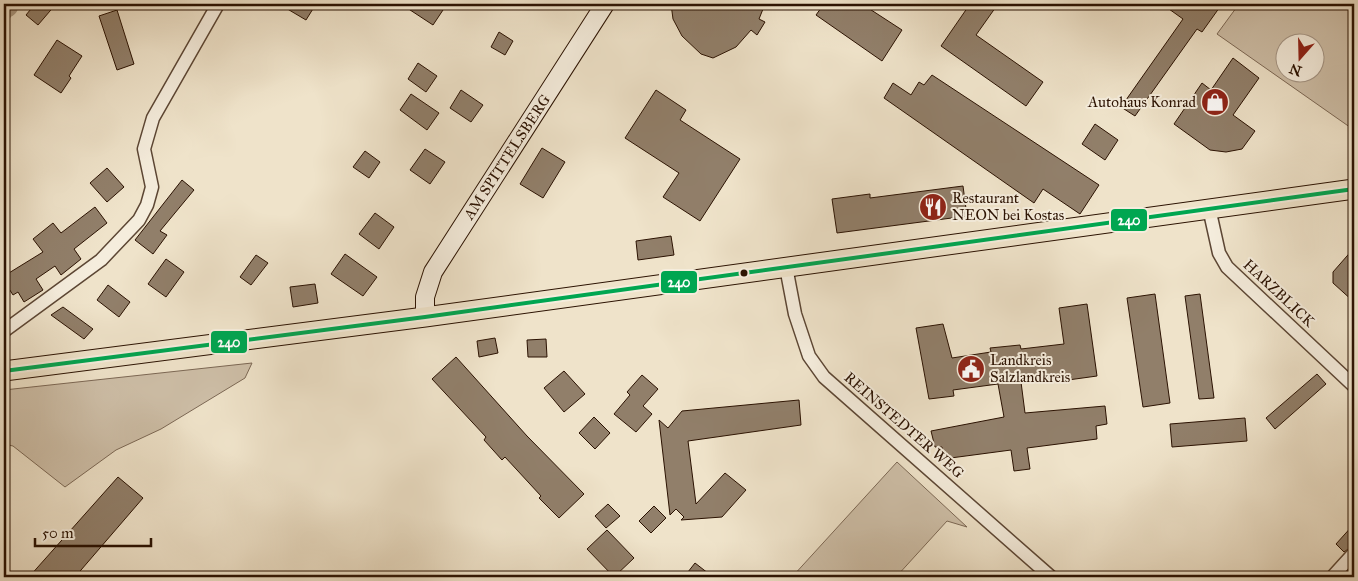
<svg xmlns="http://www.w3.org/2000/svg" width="1358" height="581" viewBox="0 0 1358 581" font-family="'IM FELL Great Primer',serif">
  <rect width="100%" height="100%" fill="#efe3ca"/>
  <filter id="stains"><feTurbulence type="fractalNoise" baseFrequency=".004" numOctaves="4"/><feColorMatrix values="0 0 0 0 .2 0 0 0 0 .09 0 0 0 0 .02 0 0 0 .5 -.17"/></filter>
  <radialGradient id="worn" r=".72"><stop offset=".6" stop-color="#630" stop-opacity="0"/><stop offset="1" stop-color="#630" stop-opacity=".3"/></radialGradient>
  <!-- green -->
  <path fill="#cebfa8" stroke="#7c6855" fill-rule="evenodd" d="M4,4H19L4,26Z
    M1239,4H1354V130L1217,34ZM1286,42H1316V72H1286Z
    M252,363L245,378L161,429L116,450L65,487L13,446L4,444V390Z
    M897,462L967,527L947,521L896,577H792Z"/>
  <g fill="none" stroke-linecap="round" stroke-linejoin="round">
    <!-- river -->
    <path stroke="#ac9c86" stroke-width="28" d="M4,4H5"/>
  </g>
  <!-- building -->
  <path fill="#917f6a" stroke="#2b1202" d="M35,4H56L38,25L26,15Z
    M279,4H316L306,20Z
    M401,4H447L433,25Z
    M671,4H765L759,19L765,22L757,35L751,30L736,47L713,58L701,54L682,36L673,19Z
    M824,4H862L902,30L882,61L816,15Z
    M970,4H998L976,35L1043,82L1026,106L941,46Z
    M1162,4H1222L1202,32L1197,29L1135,116L1121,107L1183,19Z
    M117,10L134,64L117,70L99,16Z
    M499,32L513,41L505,55L491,47Z
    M57,40L82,56L69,76L71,78L61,93L34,75Z
    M1233,58L1259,78L1233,115L1255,131L1242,149L1226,152L1210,150L1174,124L1202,83L1211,90Z
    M418,63L437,76L426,92L408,79Z
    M932,75L1099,185L1080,214L1043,189L1034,203L884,98L893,83L911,95L919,82L924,85Z
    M461,90L483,105L471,122L450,108Z
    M656,90L686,110L680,120L740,159L700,221L663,197L679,173L625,138Z
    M411,94L439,113L427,130L400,110Z
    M1095,124L1118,140L1105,160L1082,144Z
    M542,148L565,162L543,198L520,184Z
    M425,149L445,162L430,184L410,170Z
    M365,151L380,162L369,178L353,167Z
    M107,168L124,187L107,202L90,183Z
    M182,180L194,190L160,231L167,235L153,254L135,240Z
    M963,186L967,216L837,233L832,199L870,194V198Z
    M95,207L107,223L74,249L81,259L61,275L55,266L36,279L43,290L24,302L18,292L13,295L4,281V276L43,252L33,239L53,223L61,233Z
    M375,213L394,227L379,249L359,234Z
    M671,236L674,255L638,260L636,241Z
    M1354,248V302L1333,283V272Z
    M345,254L377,277L363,296L331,274Z
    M256,255L268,263L251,285L240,277Z
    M166,259L184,272L166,297L148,284Z
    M315,284L318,303L293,307L290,287Z
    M108,285L130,302L119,317L97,300Z
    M1155,294L1170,403L1143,407L1127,298Z
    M1200,294L1214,398L1199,399L1185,296Z
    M1087,304L1097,376L1068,380L1067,375L1021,382L1025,413L1105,406L1107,424L1096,426L1097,439L1027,448L1030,469L1014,471L1011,450L943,459L942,447H935L931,431L1004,417L998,384L953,390L954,396L929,399L916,328L943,324L952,358L991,352L990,348L1020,345L1021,349L1064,344L1059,308Z
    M63,307L93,329L84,339L51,315Z
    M495,338L498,353L479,357L477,341Z
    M546,339L547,357H528L527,340Z
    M456,357L527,436L584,494L559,518L539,498L541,496L505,457L502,460L484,440L486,437L432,379Z
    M564,371L585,394L564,412L544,388Z
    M1317,374L1326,384L1275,429L1266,418Z
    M642,375L658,389L643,406L652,414L636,432L614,414L630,395L627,392Z
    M799,400L801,425L688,441L696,504L725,473L746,490L722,517L681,520L684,517L676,509L670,515L659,420L668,428L682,411Z
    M594,417L610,433L595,449L579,433Z
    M1245,418L1247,441L1172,447L1170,424Z
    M118,477L143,498L75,577H29Z
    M608,504L620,516L606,528L595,516Z
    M654,506L666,518L651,533L639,521Z
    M1354,524V545L1344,552L1336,544Z
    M607,530L634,558L614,577L587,549Z
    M695,563L713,577H684Z"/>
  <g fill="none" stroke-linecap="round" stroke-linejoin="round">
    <!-- minor casing -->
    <g stroke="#5c4634" stroke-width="15">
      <path id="minor" d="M1209,208L1219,253L1227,267L1354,386
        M786,267L795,314L809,356L824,377L1051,577
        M4,331L101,260L139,220L147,205L152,187L144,149L153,118L218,4
        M1337,577L1334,575L1354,553"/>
    </g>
    <!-- secondary casing -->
    <g stroke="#2b1202" stroke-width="20">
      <path id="secondary" d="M425,317V297L433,272L605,4"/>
    </g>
    <!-- primary casing -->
    <g stroke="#2b1202" stroke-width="21">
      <path id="primary" d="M4,371L425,317L1354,189"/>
    </g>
    <!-- minor -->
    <use href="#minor" stroke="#f5eddd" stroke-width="12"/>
    <!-- secondary -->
    <use href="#secondary" stroke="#f5eddd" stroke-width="18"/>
    <!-- primary -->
    <use href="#primary" stroke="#efe3ca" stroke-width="19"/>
    <!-- bus-1 casing -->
    <g stroke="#f5eddd" stroke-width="8">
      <path id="bus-1" d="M4,371L425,317L1354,189"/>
    </g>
    <!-- bus-1 -->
    <use href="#bus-1" stroke="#00a651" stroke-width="4"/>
  </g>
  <!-- icons -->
  <defs>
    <g id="shop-disc" transform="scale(1.4375)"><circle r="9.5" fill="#8f2418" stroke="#f5eddd"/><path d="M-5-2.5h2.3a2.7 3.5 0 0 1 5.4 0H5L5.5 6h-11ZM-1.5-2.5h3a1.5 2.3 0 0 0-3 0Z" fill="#fff"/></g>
    <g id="restaurant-disc" transform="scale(1.4375)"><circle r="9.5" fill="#8f2418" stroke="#f5eddd"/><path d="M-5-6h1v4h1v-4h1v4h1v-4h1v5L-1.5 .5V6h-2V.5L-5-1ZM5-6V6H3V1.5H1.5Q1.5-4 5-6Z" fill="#fff"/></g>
    <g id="civic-disc" transform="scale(1.4375)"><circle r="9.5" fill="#8f2418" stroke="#f5eddd"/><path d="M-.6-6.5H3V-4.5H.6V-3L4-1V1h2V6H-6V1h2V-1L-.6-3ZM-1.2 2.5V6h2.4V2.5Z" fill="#fff"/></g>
  </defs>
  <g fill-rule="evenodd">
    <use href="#shop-disc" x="1215" y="102"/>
    <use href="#restaurant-disc" x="933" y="207"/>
    <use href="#civic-disc" x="971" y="369"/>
  </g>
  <!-- markers -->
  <circle fill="#2b1202" stroke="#f5eddd" stroke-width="2" cx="744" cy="273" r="4.5"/>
  <g text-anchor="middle" stroke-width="4" stroke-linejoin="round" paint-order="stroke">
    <!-- poi labels -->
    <g font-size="15" fill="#2b1202" stroke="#f5eddd" text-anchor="start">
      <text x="1196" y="107" text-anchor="end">Autohaus Konrad</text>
      <text x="952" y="203">Restaurant<tspan x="952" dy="17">NEON bei Kostas</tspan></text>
      <text x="990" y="365">Landkreis<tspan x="990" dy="17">Salzlandkreis</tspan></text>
    </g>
    <!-- street labels -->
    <g font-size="15" fill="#2b1202" stroke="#f5eddd">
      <text transform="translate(507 157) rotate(-57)" y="5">AM SPITTELSBERG</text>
      <text transform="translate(1279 293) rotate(43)" y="5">HARZBLICK</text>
      <text transform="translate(904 425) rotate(41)" y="5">REINSTEDTER WEG</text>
    </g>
  </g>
  <g stroke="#f5eddd" stroke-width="2">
    <rect x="1110" y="208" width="38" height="24" rx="5" fill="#00a651"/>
    <rect x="660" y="270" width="38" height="24" rx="5" fill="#00a651"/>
    <rect x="210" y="330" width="38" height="24" rx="5" fill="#00a651"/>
  </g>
  <g font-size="14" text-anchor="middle" font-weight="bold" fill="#fff">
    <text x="1129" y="225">240</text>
    <text x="679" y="287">240</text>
    <text x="229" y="347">240</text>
  </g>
  <!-- margin -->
  <rect width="1358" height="581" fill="none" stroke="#efe3ca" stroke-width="20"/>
  <rect x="5" y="5" width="1348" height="571" fill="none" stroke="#2b1202" stroke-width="2.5"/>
  <rect x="10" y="10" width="1338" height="561" fill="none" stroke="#2b1202"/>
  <!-- north arrow -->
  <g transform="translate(1300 58) rotate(200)"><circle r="24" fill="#f5eddd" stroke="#a49585"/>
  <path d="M0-4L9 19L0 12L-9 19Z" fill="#8f2418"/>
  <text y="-8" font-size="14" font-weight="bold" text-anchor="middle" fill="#2b1202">N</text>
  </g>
  <!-- scale -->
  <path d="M35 538v8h116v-8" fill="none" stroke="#2b1202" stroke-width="2.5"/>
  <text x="42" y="538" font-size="15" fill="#2b1202" stroke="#f5eddd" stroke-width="4" paint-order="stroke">50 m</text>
  <rect width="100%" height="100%" filter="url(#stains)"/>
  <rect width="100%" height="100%" fill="url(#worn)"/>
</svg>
